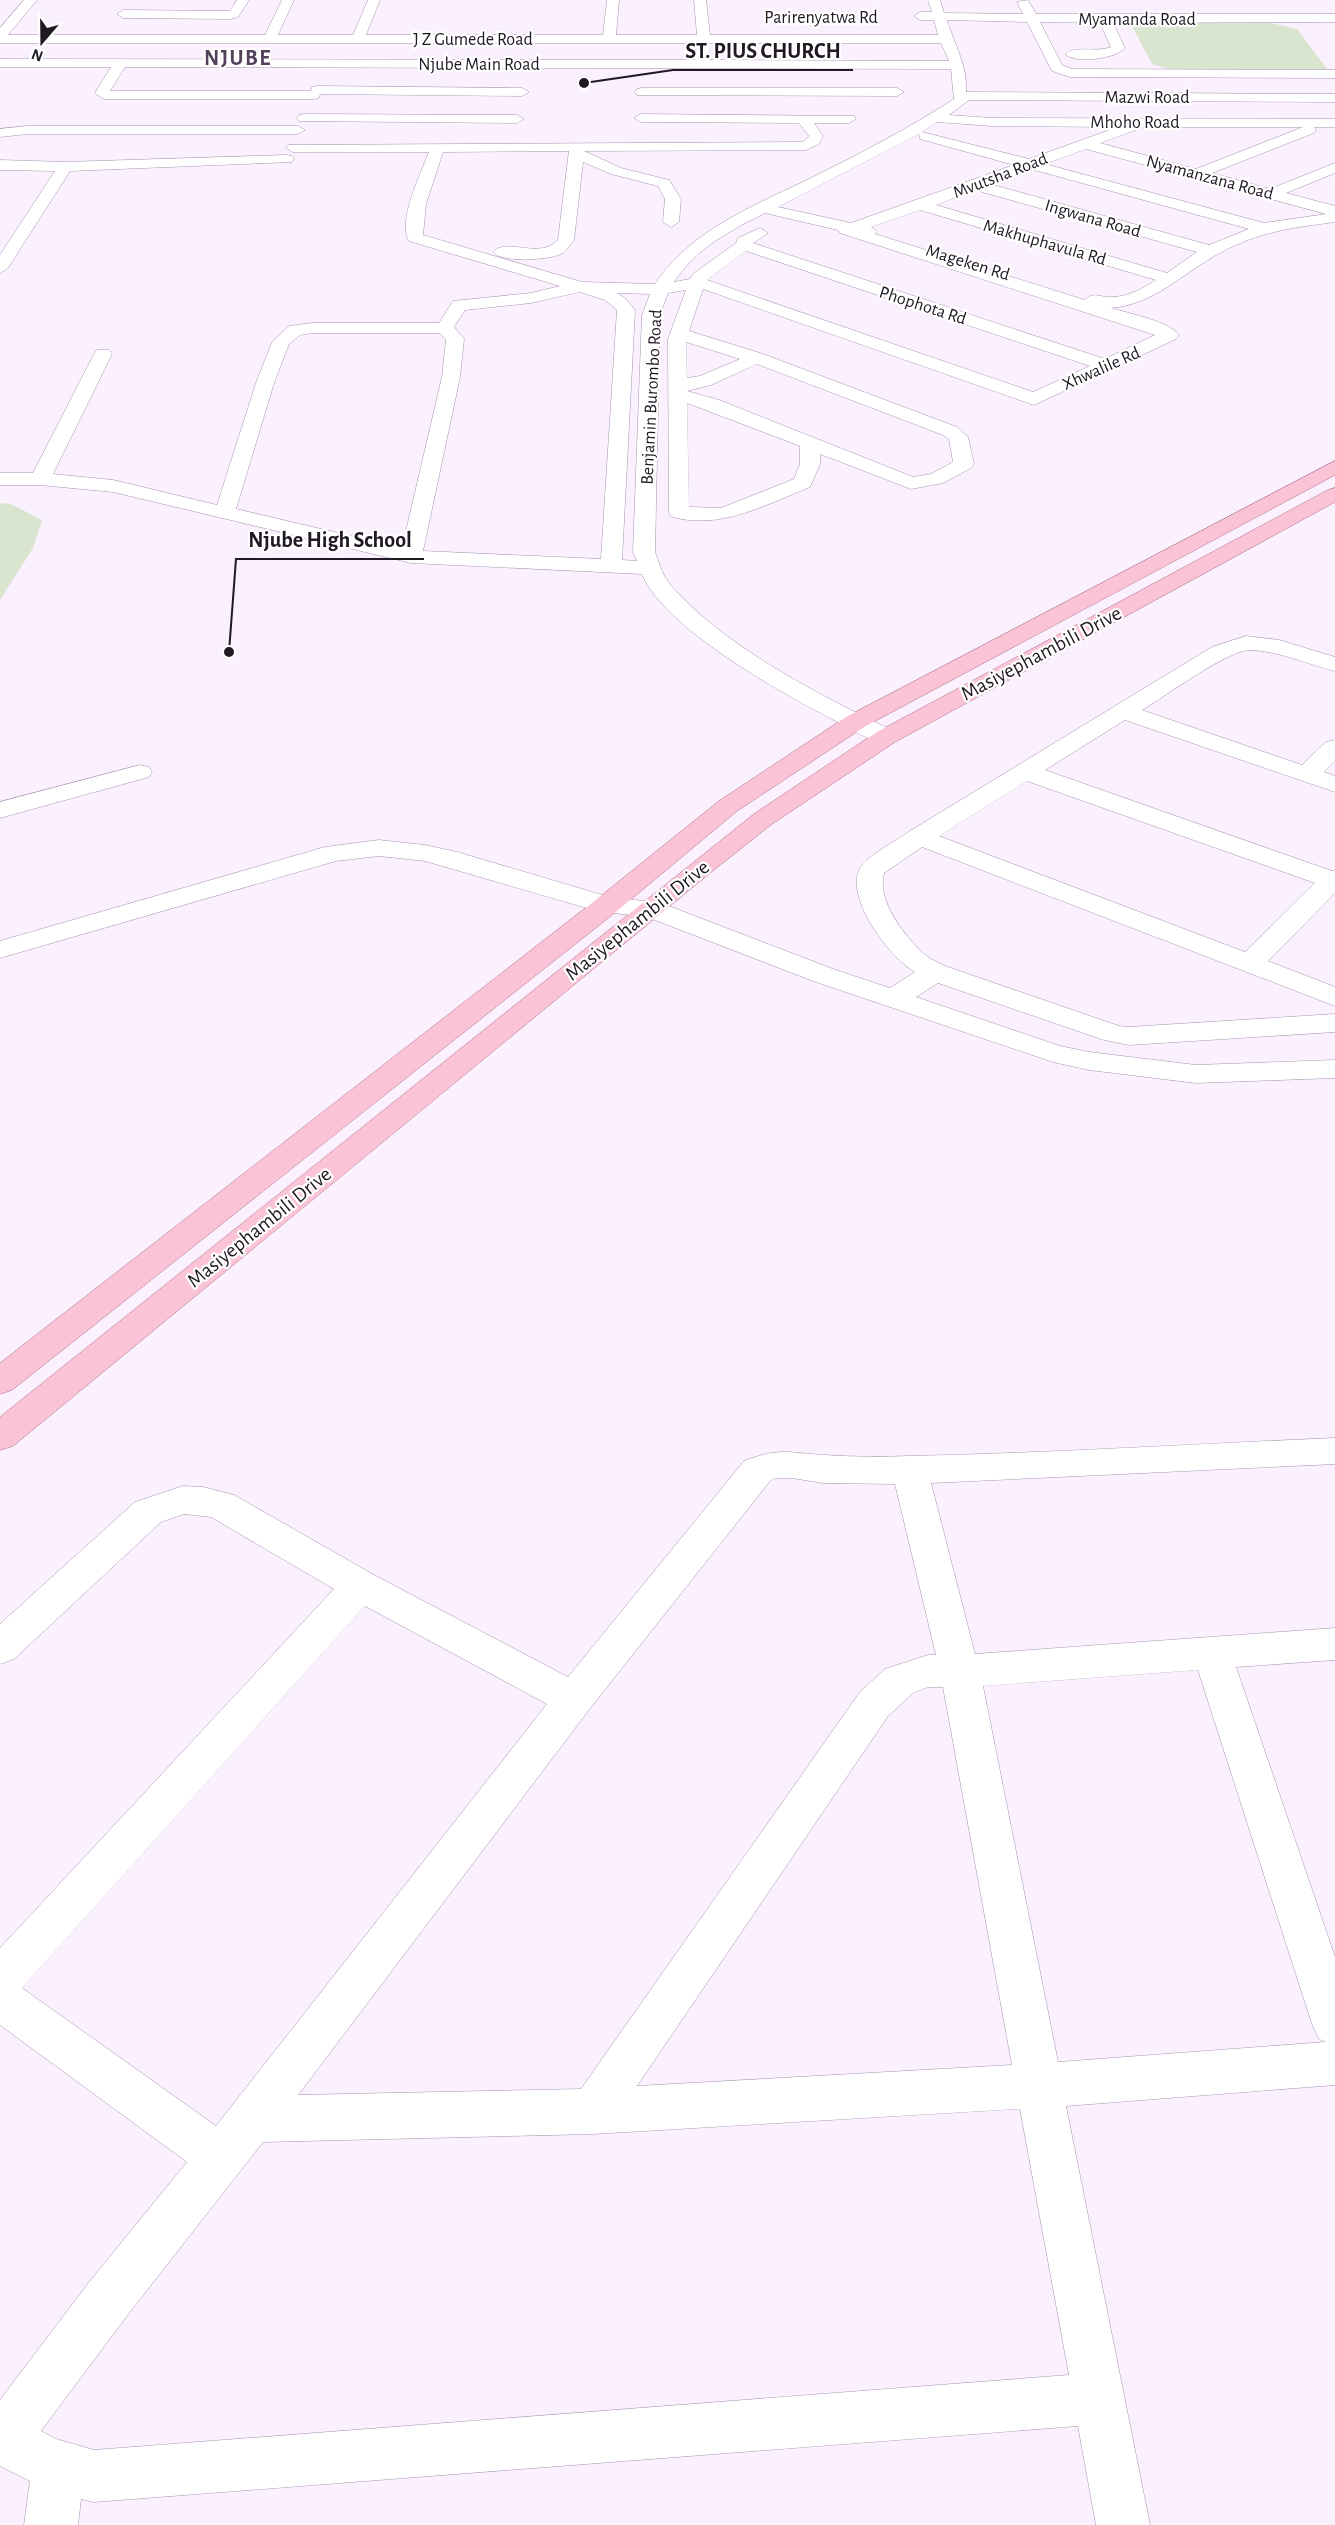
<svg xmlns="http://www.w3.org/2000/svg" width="1335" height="2525" viewBox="0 0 1335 2525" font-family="'Alegreya Sans',sans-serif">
  <rect width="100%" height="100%" fill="#faf0fe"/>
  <!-- green -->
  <path fill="#dae5d0" d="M1137,22H1267L1297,29L1327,69H1168L1152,64L1132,26Z
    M0,503L11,504L42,520L33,548L0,600Z"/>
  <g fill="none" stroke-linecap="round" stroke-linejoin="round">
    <!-- minor casing -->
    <g stroke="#a892b0" stroke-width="1">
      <path id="minor" d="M24,0H37L8,35H265L282,0H294L278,35H353L368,0H380L366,35H603L607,0H619L616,35H697L694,0H706L710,35H938L934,20H920L914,16L920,12H932L928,0H940L944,13L1023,14L1017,2L1028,0L1036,14H1335V22L1113,23L1125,48C1115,59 1076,64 1065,54C1076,45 1097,53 1111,47L1100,23L1040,22L1062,65L1072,69L1335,70V78L1070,77L1052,71L1027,22L947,20C954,44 968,66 966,92L1335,94V102L969,100L949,115L992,118L1335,119V127H1314L1316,130L1314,133L1212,173L1270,189L1335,163V173L1286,193L1335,206V222C1291,228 1260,231 1220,253C1182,273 1156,304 1111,308C1127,313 1169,321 1179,335L1176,339L1034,405L703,289L689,331L763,354L957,427L968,437L974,464L971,468L943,483L911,489L820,454V464L810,487C765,505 721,530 672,517L669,513L668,339L686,290L668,293L660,315L655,552C658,560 661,570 665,577C675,593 690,605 703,617C760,665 828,699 895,732L898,737L895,742L886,744C867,740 849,728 832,719C780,692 664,628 642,574L411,563L113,492L40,485H0V473H33L94,354L97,350H109L112,354L53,474L113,480L217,505L256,383L272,342L289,326L312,323H439L453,301L531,293L560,286L409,241C397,221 421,173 429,152H293L286,148L288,145L803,142L809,136L799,123L641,122L634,118L641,114L854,116L856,119L849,123H814L823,136L819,144L806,150L584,151L621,168L669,180L681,199L679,222L671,227L663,222L665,199L658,186L611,174L583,162L574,240C570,245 567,251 561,254C549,260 501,263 493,252C506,237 540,260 558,240L569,151L443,152L426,204L423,235L582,282L655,284C692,228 757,205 815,176C863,152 909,128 954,99L951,69L125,67L110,91H311L312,87L317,86L522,88L529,92L522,96L320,94L319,98L314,99H104L95,93L111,67H0V59L695,60L697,43H0V28ZM710,43H941L949,61L709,60ZM937,122L992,126L1118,127L1029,159L922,132ZM1144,127H1303L1196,169L1100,143ZM919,134L920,139L1014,165L851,223L778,207ZM1086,149L1326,214L1264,223L1045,164ZM1031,169L1249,229L1209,245L990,184ZM975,190L1197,252L1167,273L936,205ZM920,210L1156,280C1142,289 1128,297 1111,297C1102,298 1092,291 1085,300L875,234L877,231L871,227ZM765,213L838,230L840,233L1155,335L1105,359L753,243L768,233L760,228L738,238L736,243L693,274L690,279L674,282C695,249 731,230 765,213ZM746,251L1090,366L1033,392L707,280ZM580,292L605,300L617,310L601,559L423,551L460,377L464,339L454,327L465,310L531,303ZM617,293L650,294L642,315L633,552L637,561L622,560L635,310L626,299ZM312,333H440L446,340L442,377L402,548L236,509L274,383L289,344L300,335ZM686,342L740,359L700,376L687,378ZM757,364L943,435L949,439L953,462L931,474L913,477L719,400L687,391L711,385ZM687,403L800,446V464L794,479L721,508L689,507Z
        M237,0H249L238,17L230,19L123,18L117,14L123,10L230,11Z
        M642,88H897L904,92L897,96L637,95L635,92L637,89Z
        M304,114L517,115L524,119L517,123L299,121L297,118L299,115Z
        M27,126H298L305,130L298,134H27L0,137V129Z
        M287,155L292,156L294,159L292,162L70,171L8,268L0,273V255L55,171L0,170V160L65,162Z
        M1246,636L1279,640L1335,657V671C1307,664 1279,651 1250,650C1228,650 1164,697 1142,710L1302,765L1326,742L1335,740V761L1324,772L1335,776V792L1125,720L1045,770L1332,871L1335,870V893L1268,961L1335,987V1006L922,847L884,873C877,901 902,932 921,951C927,958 937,962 945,966L1119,1026L1129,1027L1335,1014V1032L1129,1045L1104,1040L938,983L916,997L1060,1046L1089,1052L1196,1065L1335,1060V1078L1196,1083L1089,1070L1053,1062L813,981L647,917L597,911L425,861L379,856L336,861L0,958V941L325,847L379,840L425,845L457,852L609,897L661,903L833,969L890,988L915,972C890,958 846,900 859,870C864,857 898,840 910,831L1212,647ZM1027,781L1315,883L1245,952L939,836Z
        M140,765L149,767L152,772L149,777L0,818V802Z
        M1335,1438V1464L931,1483L975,1654L1335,1628V1660L1236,1667L1335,1957V2085L1066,2106L1150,2525H1096L1078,2426L94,2502L81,2499L78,2525H24L30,2481L0,2466V2400L90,2281L187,2162L0,2025V1948L334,1589L211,1517L184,1514L161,1522L14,1659L0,1664V1624L135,1502L183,1486L203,1487L234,1495L374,1575L568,1677L744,1461C781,1447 787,1453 824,1455C853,1457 882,1457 911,1456C1052,1453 1194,1444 1335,1438ZM775,1478H792L823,1483L895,1484L936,1655H928L885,1669L860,1692L581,2089L298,2095L588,1711L770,1481ZM365,1606L547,1704L216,2126L22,1988ZM1198,1670L1312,2024L1319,2039L1326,2042L1058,2062L983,1686ZM928,1687H943L1012,2065L637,2086L888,1716L913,1693ZM1020,2109L1069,2375L94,2450L56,2439L41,2431L126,2317L263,2142L593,2134Z"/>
    </g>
    <!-- major casing -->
    <g stroke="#ac6e86" stroke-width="1">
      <path id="major" d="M1335,461V475L864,727L737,811L617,911L12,1390L0,1394V1363L597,899L719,801L846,717Z
        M1335,488V502L895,742L772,824L710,873L13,1446L0,1450V1417L754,814L877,732L1328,490Z"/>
    </g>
    <!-- minor -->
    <use href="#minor" fill="#fff" fill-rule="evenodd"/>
    <!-- major -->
    <use href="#major" fill="#fac4d6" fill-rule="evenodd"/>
  </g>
  <g text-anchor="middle" stroke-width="4.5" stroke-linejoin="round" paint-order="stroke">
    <!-- far-street labels -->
    <g font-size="18" fill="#201823" stroke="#fff">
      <text x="821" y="23">Parirenyatwa Rd</text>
      <text x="1137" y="25">Myamanda Road</text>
      <text x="473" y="45">J Z Gumede Road</text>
      <text x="479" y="70">Njube Main Road</text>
      <text x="1147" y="103">Mazwi Road</text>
      <text x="1135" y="128">Mhoho Road</text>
      <text transform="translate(1000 175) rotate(-21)" y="6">Mvutsha Road</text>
      <text transform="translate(1210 177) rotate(15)" y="6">Nyamanzana Road</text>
      <text transform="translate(1093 218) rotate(16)" y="6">Ingwana Road</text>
      <text transform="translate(1045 242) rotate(16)" y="6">Makhuphavula Rd</text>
      <text transform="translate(968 262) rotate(17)" y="6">Mageken Rd</text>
      <text transform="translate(923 305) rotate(18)" y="6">Phophota Rd</text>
      <text transform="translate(1101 368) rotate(-24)" y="6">Xhwalile Rd</text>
      <text transform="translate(651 397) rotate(-87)" y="6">Benjamin Burombo Road</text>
    </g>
    <!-- street labels -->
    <g font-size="21" fill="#201823" stroke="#fff">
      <text transform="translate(1041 653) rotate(-28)" y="7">Masiyephambili Drive</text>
      <text transform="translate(637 920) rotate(-39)" y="7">Masiyephambili Drive</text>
      <text transform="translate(259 1227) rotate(-39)" y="7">Masiyephambili Drive</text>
    </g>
    <!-- far-district labels -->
    <g font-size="22" font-weight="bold" letter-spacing="1.5" fill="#54415c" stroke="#fff">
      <text x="238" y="65">NJUBE</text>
    </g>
  </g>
  <!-- callouts -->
  <path fill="none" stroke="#201823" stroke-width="2" d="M584 83L673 70H853M229 652L236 559H424"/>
  <g fill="#201823" stroke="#fff" stroke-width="2">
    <circle cx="584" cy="83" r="6"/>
    <circle cx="229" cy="652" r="6"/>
  </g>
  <g font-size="22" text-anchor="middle" font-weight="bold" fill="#201823" stroke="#fff" stroke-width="4.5" stroke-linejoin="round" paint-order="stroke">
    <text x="763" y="58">ST. PIUS CHURCH</text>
    <text x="330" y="547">Njube High School</text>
  </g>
  <!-- north arrow -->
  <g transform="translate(42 42) rotate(200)" stroke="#ffffff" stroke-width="4.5" paint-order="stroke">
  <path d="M0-4.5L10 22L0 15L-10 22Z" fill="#201823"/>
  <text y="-9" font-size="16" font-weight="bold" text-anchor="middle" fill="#201823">N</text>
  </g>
</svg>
